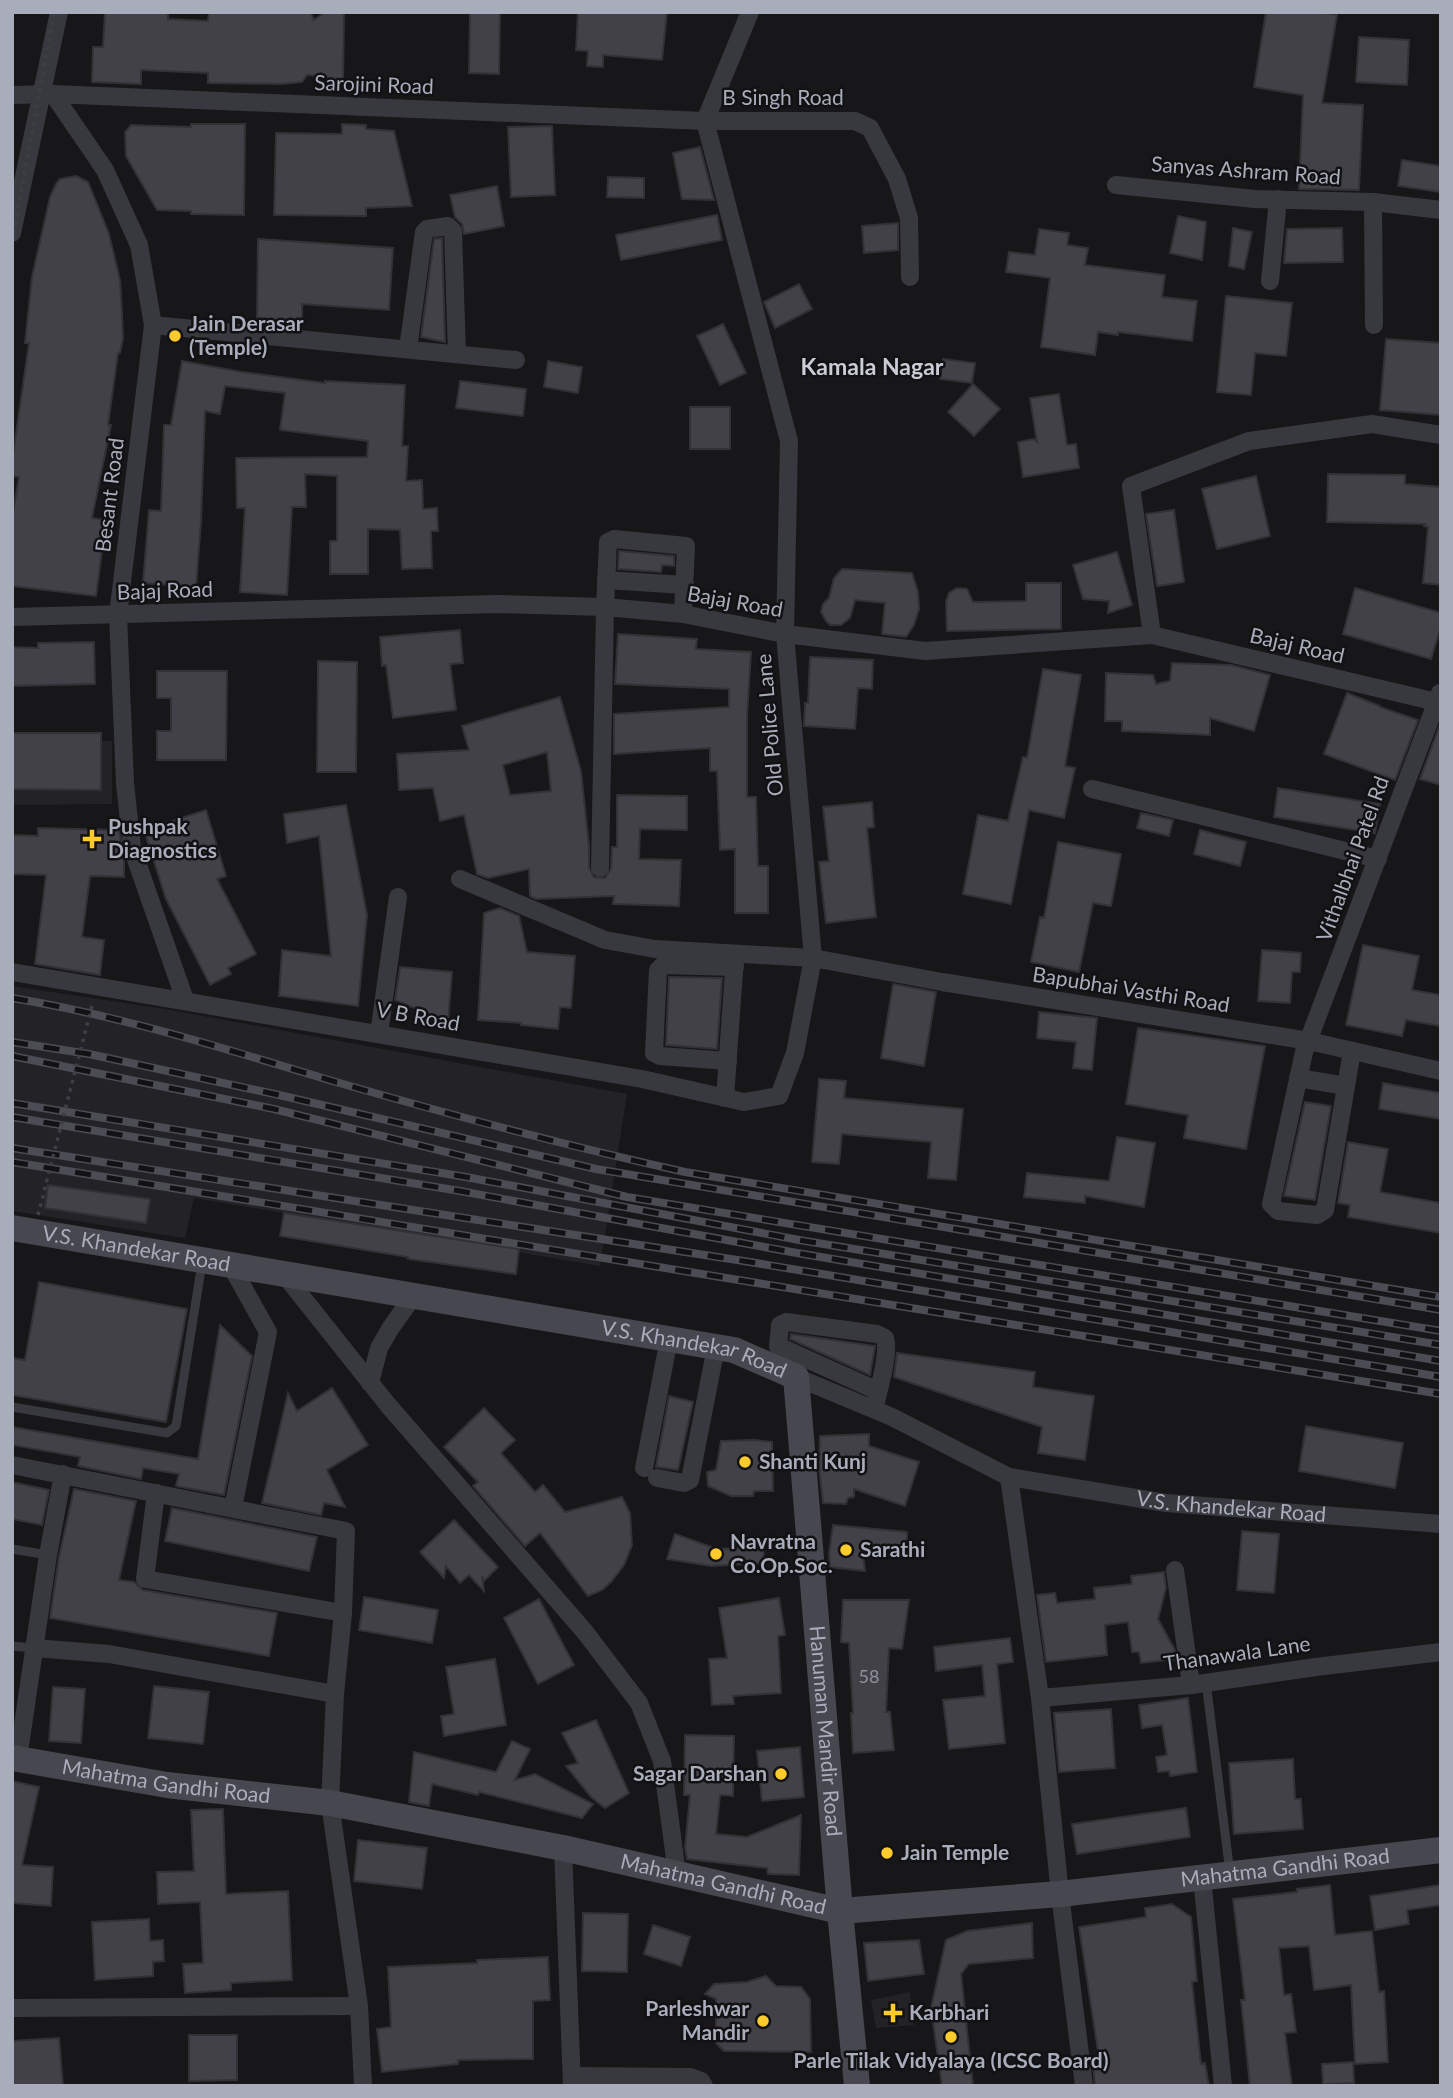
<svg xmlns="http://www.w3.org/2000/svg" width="1453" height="2098" viewBox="0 0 1453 2098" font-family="Lato,sans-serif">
  <rect width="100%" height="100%" fill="#171719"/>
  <!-- built -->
  <path fill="#232327" d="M12,741H112V804L12,805Z
    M12,986L165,1009L627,1094L600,1266L194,1198L185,1238L12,1211Z
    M910,1992L914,2025L876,2028L871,2000Z"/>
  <!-- building -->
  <path fill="#414147" stroke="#323136" stroke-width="2" fill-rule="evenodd" d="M105,12H168V19L208,21L209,12H310L314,20L325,12H344L343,86L329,85L323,76L307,75L302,82L282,84L208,83V73L141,70V84L92,82L93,47H103Z
    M470,12H500L499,74L469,73Z
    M578,12H667L662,60L603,55V67L587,66L588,51L576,50Z
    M1266,12H1321L1337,15L1322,103L1363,105L1359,190L1299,189L1303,95L1254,87Z
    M1359,37L1409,40L1407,85L1356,82Z
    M191,124H245L244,215L191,214V211L157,210L126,156L125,132L131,125L191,127Z
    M342,124L366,125V129L394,131L412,206L366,208V216L274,215L276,133L342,134Z
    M552,126L555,195L511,197L508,127Z
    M700,147L714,200L682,199L673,153Z
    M1402,160L1441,166V192L1398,186Z
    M76,176L88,182L109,234L120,280L122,313L123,339L120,353H118L108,425H111L92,518L106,520L96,596L12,586V518L19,477L12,476V462L29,343H25L32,277L50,197L56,184L60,179Z
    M608,177L644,178V198L607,197Z
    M497,186L504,226L464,234L462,224L455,217L450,195Z
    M717,215L722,240L621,260L616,235Z
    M1178,216L1206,222L1202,260L1170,253Z
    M898,223V250L864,253L862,226Z
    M1233,228L1252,232L1244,269L1229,266Z
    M1342,228L1343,262L1284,263L1287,229Z
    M1039,229L1069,233L1067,245L1088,248L1085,265L1165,275L1162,297L1197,301L1192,341L1118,332V335L1098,332L1095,355L1041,347L1050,278L1006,272L1009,252L1035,255Z
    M442,238L445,342L421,337L434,239Z
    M258,239L393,248L389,310L302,304V322L257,321Z
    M799,284L812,309L775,328L764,302Z
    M1226,296L1292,303L1286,356L1255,353L1251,395L1217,392Z
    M723,324L746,373L720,385L697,336Z
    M1386,339L1441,343V415L1380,410Z
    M943,359L975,363L972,383L940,379Z
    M182,361L242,372L325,383V381L405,385L402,446H408L406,481L422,480L423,509L437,508L438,531H431L432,568L402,569L400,530L368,529V574H330V541H337V476L305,474L306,507H292L287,595L240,592L245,508H237L236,458L367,457L368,441L280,430L285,393L225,386L220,414L205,411L201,521L196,587L143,583L149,510L161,511L164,425H171Z
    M548,361L582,367L578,393L544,387Z
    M460,381L526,389L523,416L456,408Z
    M973,384L1000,409L974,436L948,412Z
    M1059,394L1067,445L1076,444L1079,468L1023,477L1018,442L1034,439L1037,442L1030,398Z
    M690,407H730V449H690Z
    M1328,474L1405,475V484L1441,487V585L1423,583L1428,527L1424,526L1425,524L1327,522Z
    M1256,476L1270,536L1217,549L1202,489Z
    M1174,510L1184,582L1157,586L1146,514Z
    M619,551L674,556V566L662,565L661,572L618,569Z
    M1117,552L1132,605L1108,613L1109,601L1083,599L1073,565Z
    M842,569L912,573L918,592L919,609L914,625L906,637L882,634L885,603L855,600L850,618L841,625H830L826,621L821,612L823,604L829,598L834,578Z
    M1026,583H1061V629L947,631L946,602L949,593L957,588L967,589L973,602L1026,601Z
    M1355,588L1441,613V626L1431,659L1343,634Z
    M460,630L463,663L450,664L456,710L393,718L386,665L382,666L380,637Z
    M618,634L697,639L696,649L751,652L747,716V797H756L758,866H768V913H735V849L720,850L717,771H710V748L614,754V714L729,707V689L615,684Z
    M94,642L95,684L12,686V647L38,648V643Z
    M810,657L873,660L872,689L858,688L855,729L804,726L805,703H808Z
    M318,661L357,662L356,772H317Z
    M1172,663L1231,665L1270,675L1254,731L1210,718V735L1122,731V721H1105L1106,673L1153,675L1156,684L1170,681Z
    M1043,669L1081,675L1065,766L1075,768L1064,818L1029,810L1011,904L963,894L978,815L1008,821L1023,757L1027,758Z
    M157,671H227L226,760H157V731H171V698H157Z
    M1347,693L1380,706V707L1418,720L1395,780L1324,754Z
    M560,697L581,771L589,846V868L594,877L605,878L611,869L612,847H617V795L687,796V830L640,829L639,859L681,860L679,906L613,904L614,896L536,899L530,896L529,869L488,878L477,874L464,815L440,821L433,788L399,790L397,754L469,750L462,726ZM547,752L551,791L510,795L503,765Z
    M1439,727H1441V785L1420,779Z
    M12,733H101V790L12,789Z
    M1278,788L1380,804L1375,833L1274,817Z
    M872,802L874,827L867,828L876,917L826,923L819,862L829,861L823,807Z
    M346,805L367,915L358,1006L279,996L282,950L331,956L319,836L287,843L284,814Z
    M206,810L226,876L217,879L256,954L228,968L231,974L210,985L166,899L144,830Z
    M1141,813L1173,820L1169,836L1137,828Z
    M38,828L119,830L124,860V877L90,876L82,937L104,940L100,975L35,964L46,875L12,874V835L38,836Z
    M1200,830L1246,842L1240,866L1194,854Z
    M1058,842L1121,854L1111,906L1093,903L1079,972L1031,962L1040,917L1044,918Z
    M500,908L519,916L527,952L575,956L571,1008L560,1007L558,1029L521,1025V1023L478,1020L484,913Z
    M1363,945L1419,956L1412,990L1441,995V1026L1406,1020L1402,1036L1346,1025Z
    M1262,950L1301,953L1300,972H1292L1290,1003L1258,1001Z
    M400,967L452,972L448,1022L395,1000Z
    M669,977L722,978L717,1049L666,1045Z
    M893,984L936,992L924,1066L881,1058Z
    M1039,1012L1097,1018L1092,1070L1073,1068L1076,1042L1037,1038Z
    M1138,1028L1265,1046L1246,1149L1184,1138L1188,1115L1126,1104Z
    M819,1079L846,1081L844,1098L963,1109L956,1180L928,1178L931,1142L842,1134L839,1164L812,1162Z
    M1383,1083L1441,1093V1119L1379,1109Z
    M1305,1102L1331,1106L1315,1200L1284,1196Z
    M1117,1137L1155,1143L1144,1207L1085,1196V1203L1024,1197L1027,1173L1109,1181Z
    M1348,1142L1388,1149L1380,1192L1441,1203V1233L1348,1217L1350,1205L1338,1203Z
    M48,1185L150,1199L146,1223L45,1208Z
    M284,1213L519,1249L516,1274L408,1259V1257L280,1236Z
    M39,1282L187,1309L166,1422L12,1395V1358L25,1360Z
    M220,1325L252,1356L224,1495L176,1486L179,1474L143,1468L141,1479L78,1466L80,1457L12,1445V1427L198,1459Z
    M791,1334L875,1346L870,1375L790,1339Z
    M897,1353L1035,1372L1033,1387L1094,1396L1085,1460L1038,1453L1042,1427L894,1377Z
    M332,1388L368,1445L327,1470L345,1507L324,1503L321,1515L262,1503L288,1393L297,1411Z
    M669,1396L693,1402L678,1470L656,1467Z
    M484,1408L515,1440L501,1453L535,1492L543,1485L565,1512L622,1497L630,1513L632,1545L624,1565L611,1582L602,1590L588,1596L540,1533L525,1546L473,1486L478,1482L444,1447Z
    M1306,1426L1403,1443L1395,1488L1299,1471Z
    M869,1434V1446L919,1462L905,1506L854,1489V1497L848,1498L846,1504L823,1503L819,1466L820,1436Z
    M754,1440L772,1442L773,1491H754L753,1496H731L708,1486L707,1472L716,1470L721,1441Z
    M12,1482L49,1490L42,1525L12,1519Z
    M74,1489L136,1501L119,1580L134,1582L143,1590L277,1613L269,1656L50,1618L59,1557Z
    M172,1508L317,1537L309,1571L165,1541Z
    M454,1520L498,1567L484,1581L482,1576L484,1591L469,1575L460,1583L446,1566L444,1578L420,1552Z
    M833,1525L907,1532V1548L862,1546L865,1571L830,1567L829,1554Z
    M1242,1531L1279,1534L1274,1593L1237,1590Z
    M675,1534L717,1549L764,1547L763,1563L711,1566L667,1559Z
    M1164,1572L1166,1588L1158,1619L1175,1650L1176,1659L1141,1663L1139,1652H1132L1128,1622L1105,1625L1107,1655L1046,1662L1037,1595L1055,1593L1057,1603L1095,1599L1094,1588L1132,1584L1131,1576Z
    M364,1597L438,1610L432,1643L359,1630Z
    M779,1598L785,1635L778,1636L781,1693L733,1696L734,1704L712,1705L709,1659L727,1658L719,1608Z
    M539,1599L574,1665L538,1684L504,1618Z
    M843,1600H909L902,1649L889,1648L886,1712H890L894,1750L853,1753L851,1713H853L849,1643L841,1642Z
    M1010,1638L1013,1662L997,1664L1005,1743L949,1749L943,1700L985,1696L982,1665L936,1671L934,1647Z
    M495,1659L506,1725L444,1736L441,1716L454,1714L446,1667Z
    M154,1686L209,1692L203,1744L148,1738Z
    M53,1687L85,1689L81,1743L49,1741Z
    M1188,1698L1197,1772L1170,1776L1169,1771L1158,1772L1156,1757L1167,1755L1162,1725L1142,1728L1139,1705Z
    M1111,1709L1115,1768L1059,1772L1054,1713Z
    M596,1720L629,1793L605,1808L591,1797L566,1766L578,1763L562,1733Z
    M685,1735L734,1736L733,1796L720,1795L716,1834L747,1837L801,1815L799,1875L768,1874L767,1868L687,1859L685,1848L690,1795H684Z
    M512,1741L530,1749L515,1780L535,1774L593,1804L582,1818L479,1792L478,1795L432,1784L429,1806L409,1802L414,1752L496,1772Z
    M800,1747L804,1797L762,1801L757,1751Z
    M1293,1759L1295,1799H1301L1303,1829L1234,1834L1229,1763Z
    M12,1781L39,1787L22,1865L53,1867L51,1906L12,1903Z
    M1186,1808L1190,1837L1077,1854L1072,1824Z
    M223,1809L226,1894L288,1891L292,1980L231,1983V1990L185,1993L183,1964L203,1963L200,1902L158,1904L157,1872L194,1871L191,1810Z
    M358,1840L427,1848L422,1889L354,1881Z
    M1330,1885L1335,1935L1372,1931L1379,1992L1384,1991L1388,2062L1355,2064L1351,1985L1314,1990L1309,1946L1279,1948L1284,1995L1291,1994L1296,2032L1285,2033L1292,2086H1250L1241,2000H1245L1233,1899L1297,1892V1889Z
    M1441,1885V1905L1407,1910L1409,1924L1375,1930L1370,1896Z
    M1172,1904L1191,1917L1197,1981L1192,1982L1201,2064L1205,2063L1209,2086H1095L1093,2065L1100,2064L1079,1927L1146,1917L1145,1908Z
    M583,1913L628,1914L627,1972L582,1971Z
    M149,1919L150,1941L163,1940L164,1961L153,1962V1976L95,1980L92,1922Z
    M1032,1923L1033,1958L969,1964L961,1974L973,2086H942L931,2008L946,1940L967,1931Z
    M653,1925L690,1937L681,1966L644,1954Z
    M919,1940L924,1974L868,1981L864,1943Z
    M548,1957L550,2000L533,2001V2059L458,2060V2064L382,2072L377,2029L391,2027L388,1967L477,1963V1960Z
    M766,1976L776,1986L801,1987L810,1999L811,2052L724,2051L716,2043V1999L705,1994L714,1984L747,1982Z
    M189,2035H237V2080L189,2081Z
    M59,2038L63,2086H12V2041Z
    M1353,2062L1354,2083L1323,2084L1322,2064Z"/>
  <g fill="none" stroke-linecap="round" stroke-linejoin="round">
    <!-- lane -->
    <path stroke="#38383f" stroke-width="9" d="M12,1407L167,1433L176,1426L202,1263
      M12,1549L48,1555
      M12,1646L34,1648
      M1206,1682L1230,1873"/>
    <!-- street -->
    <g stroke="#38383f" stroke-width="18">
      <path d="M53,94L105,170L139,245L153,325L118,615L125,783L132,848L185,1000"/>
      <path d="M12,95L53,94L705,121H855L870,128L897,179L909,218L910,277"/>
      <path d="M705,121L750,12"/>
      <path d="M1116,185L1255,199L1373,202L1441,210"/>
      <path d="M1373,202L1374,325"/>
      <path d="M12,233L59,12"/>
      <path d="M1270,281L1278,199"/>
      <path d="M153,325L516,360"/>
      <path d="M408,349L424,232L427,229L448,226L453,231L457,354"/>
      <path d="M606,580L685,585"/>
      <path d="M12,617L498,604L605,607L683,614L785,634L925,651L1152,635L1441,703"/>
      <path d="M1152,635L1131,486L1249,441L1372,424L1441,435"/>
      <path d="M1092,789L1378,859"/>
      <path d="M600,868L605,607L608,542L614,539L686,546L683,614"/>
      <path d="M460,879L605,940L655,949L813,958L942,982L1309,1041L1441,1071"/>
      <path d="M12,972L642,1079L744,1102L779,1096L795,1053L813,958L785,634L789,441L705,121"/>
      <path d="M379,1034L398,897"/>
      <path d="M1352,1051L1325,1210L1317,1215L1278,1211L1271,1204L1304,1052L1440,693"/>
      <path d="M728,1061L660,1056L654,1053L658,970L663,965L735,967"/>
      <path d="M1298,1078L1346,1086"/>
      <path d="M725,1098L735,957"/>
      <path d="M230,1264L268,1332L233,1508"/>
      <path d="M283,1273L388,1405L585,1632L639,1703L662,1761L677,1874"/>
      <path id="s1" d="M796,1377L892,1417L1009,1477L1166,1503L1441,1524"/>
      <path d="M370,1383L379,1348L390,1329L414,1295"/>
      <path d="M874,1409C878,1392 890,1354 885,1338L877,1334L786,1322L780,1325L778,1346L878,1391"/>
      <path d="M12,1465L346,1531L343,1613L335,1694L330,1803L359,2006L363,2086"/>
      <path d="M644,1468L669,1339"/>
      <path d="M1009,1477L1040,1698L1060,1894L1084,2086"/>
      <path d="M657,1478L684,1483L690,1480L716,1347"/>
      <path d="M156,1493L145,1579L343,1613"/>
      <path d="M1175,1570L1191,1685"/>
      <path d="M34,1648L109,1654L335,1694"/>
      <path d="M1040,1698L1191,1685L1316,1667L1441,1652"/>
      <path d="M18,1759L48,1555L63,1474"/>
      <path d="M563,1848L572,2086"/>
      <path d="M1202,1878L1223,2086"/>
      <path d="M12,2008L359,2006"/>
      <path d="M572,2076L690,2077L701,2081L704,2086"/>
    </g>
    <!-- secondary -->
    <g stroke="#46474f" stroke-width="26">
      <path id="s2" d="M12,1228L716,1347L734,1350L796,1377L840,1911L857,2086"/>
      <path id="s3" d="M12,1758L167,1785L330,1803L563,1848L840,1911L1060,1894L1441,1850"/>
    </g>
    <!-- rail casing -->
    <g stroke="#4b4c54" stroke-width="8">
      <path id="rail" d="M12,998C122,1016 229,1050 336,1082C451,1115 567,1146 685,1172L1441,1297
        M12,1042L89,1054L279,1095L596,1169L1441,1310
        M12,1056L274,1109L627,1197L1441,1331
        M12,1103L466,1177L799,1240L1441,1345
        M12,1117L460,1191L797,1253L1441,1361
        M12,1148L750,1262L1441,1377
        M12,1162L1441,1394"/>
    </g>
    <!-- rail -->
    <use href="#rail" stroke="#121214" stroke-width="5" stroke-dasharray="16" stroke-linecap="butt"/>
    <!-- path-bridge -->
    <path stroke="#3e3f46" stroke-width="3.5" stroke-dasharray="3.5 5" stroke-linecap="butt" d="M12,242L54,12
      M38,1215L93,1002"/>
  </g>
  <!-- markers -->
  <g fill="#fdcb2c" stroke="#121214" stroke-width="2.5">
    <circle cx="175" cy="336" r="7"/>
    <path d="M88.5 828.5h7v7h7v7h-7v7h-7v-7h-7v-7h7z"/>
    <circle cx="745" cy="1462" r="7"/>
    <circle cx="846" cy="1550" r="7"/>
    <circle cx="716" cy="1554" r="7"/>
    <circle cx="781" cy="1774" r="7"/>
    <circle cx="887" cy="1853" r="7"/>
    <path d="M889.5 2002.5h7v7h7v7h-7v7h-7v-7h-7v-7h7z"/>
    <circle cx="763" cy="2021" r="7"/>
    <circle cx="951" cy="2037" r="7"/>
  </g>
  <g text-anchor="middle" stroke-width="5" stroke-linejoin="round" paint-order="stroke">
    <!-- number labels -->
    <g font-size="18" fill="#8f919d">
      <text x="869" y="1683">58</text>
    </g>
    <!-- street labels -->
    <g font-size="21" fill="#a9acba" stroke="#121214">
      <text transform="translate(374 85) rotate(2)" y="7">Sarojini Road</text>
      <text x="783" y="105">B Singh Road</text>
      <text transform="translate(1246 171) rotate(4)" y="7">Sanyas Ashram Road</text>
      <text transform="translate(110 495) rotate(-83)" y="7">Besant Road</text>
      <text transform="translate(165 591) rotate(-2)" y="7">Bajaj Road</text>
      <text transform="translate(735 602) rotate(10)" y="7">Bajaj Road</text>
      <text transform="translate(1297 646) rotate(13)" y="7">Bajaj Road</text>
      <text transform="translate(770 725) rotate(-95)" y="7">Old Police Lane</text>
      <text transform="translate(1353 859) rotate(-70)" y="7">Vithalbhai Patel Rd</text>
      <text transform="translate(1131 990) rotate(9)" y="7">Bapubhai Vasthi Road</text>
      <text transform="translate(418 1017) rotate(10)" y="7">V B Road</text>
      <text dy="7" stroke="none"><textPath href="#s2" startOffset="126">V.S. Khandekar Road</textPath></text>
      <text dy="7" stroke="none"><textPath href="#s2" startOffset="693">V.S. Khandekar Road</textPath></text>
      <text dy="7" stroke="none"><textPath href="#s1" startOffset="460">V.S. Khandekar Road</textPath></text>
      <text transform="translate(1237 1654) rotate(-8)" y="7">Thanawala Lane</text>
      <text dy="7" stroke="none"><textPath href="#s2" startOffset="1155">Hanuman Mandir Road</textPath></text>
      <text dy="7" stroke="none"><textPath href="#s3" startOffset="156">Mahatma Gandhi Road</textPath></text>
      <text dy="7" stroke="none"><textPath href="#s3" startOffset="1290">Mahatma Gandhi Road</textPath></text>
      <text dy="7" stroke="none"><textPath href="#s3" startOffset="723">Mahatma Gandhi Road</textPath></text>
    </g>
    <!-- poi labels -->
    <g font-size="21" font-weight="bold" fill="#a9acba" stroke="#121214" text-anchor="start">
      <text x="189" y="331">Jain Derasar<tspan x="189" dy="24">(Temple)</tspan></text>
      <text x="108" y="834">Pushpak<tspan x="108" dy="24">Diagnostics</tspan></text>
      <text x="759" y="1469">Shanti Kunj</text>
      <text x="730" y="1549">Navratna<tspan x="730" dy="24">Co.Op.Soc.</tspan></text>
      <text x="860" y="1557">Sarathi</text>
      <text x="767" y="1781" text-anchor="end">Sagar Darshan</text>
      <text x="901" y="1860">Jain Temple</text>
      <text x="749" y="2016" text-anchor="end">Parleshwar<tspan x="749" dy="24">Mandir</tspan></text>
      <text x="909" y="2020">Karbhari</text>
      <text x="951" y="2068" text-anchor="middle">Parle Tilak Vidyalaya (ICSC Board)</text>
    </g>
    <!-- neighbourhood labels -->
    <g font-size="23" font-weight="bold" fill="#caccd6" stroke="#121214">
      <text x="872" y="375">Kamala Nagar</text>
    </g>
  </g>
  <!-- border -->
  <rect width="1453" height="2098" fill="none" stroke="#a9acba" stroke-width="28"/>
</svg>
